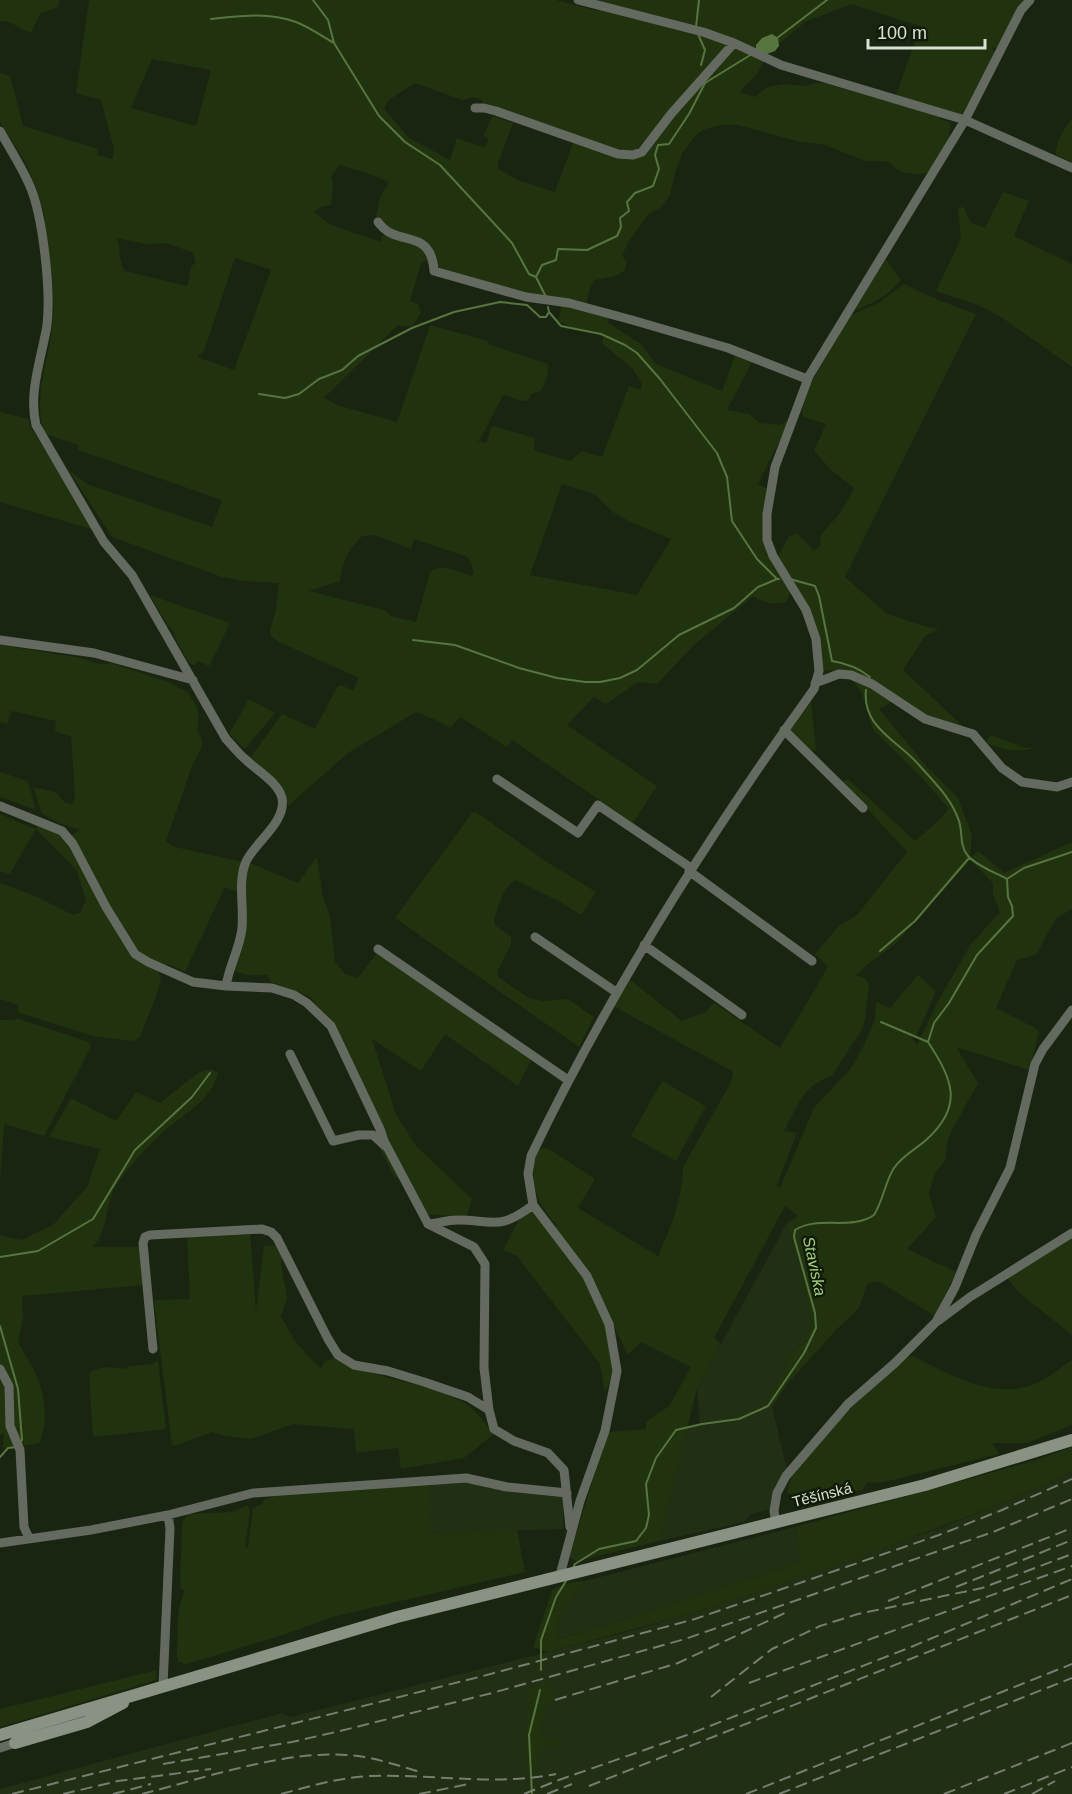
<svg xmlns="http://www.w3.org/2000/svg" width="1072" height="1794" viewBox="0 0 1072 1794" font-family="Helvetica,sans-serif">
  <rect width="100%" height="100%" fill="#1a2511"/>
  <!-- built -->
  <path fill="#212f15" d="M787,1223L802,1276L812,1323L803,1344L792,1352L780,1380L769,1394L787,1469L771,1500L770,1509L751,1514L744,1522L659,1541L648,1485L677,1432L700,1423L697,1388Z
    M1072,1472V1794H0V1789L233,1726L283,1713L290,1717L627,1632L693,1613L937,1529L1000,1504Z
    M467,1481L563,1496V1529L430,1533V1483Z
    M795,1527L801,1562L651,1611L555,1640L560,1614L585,1581Z"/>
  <!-- green -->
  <path fill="#20320e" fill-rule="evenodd" d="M0,0H59L58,7L40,14L31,33C20,30 12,20 0,21Z
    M89,0H556L598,11L595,1L586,0H1024L999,49L991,47L995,52L963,116L896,95L917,36L919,31L926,28L851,4L805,22L769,52L756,75L739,92L755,97L767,87L784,84L807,86L815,83H824L939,116L940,119L949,122L951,128L949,132L950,138L931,172C918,175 899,176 891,163L885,161H866L822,144L800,142L738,125H721L705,129L696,135L683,152L676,169L670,195L661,207L648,215L629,241L622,255L627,263L625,270L616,276L595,280L590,288L585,310L609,318L607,322L641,344L656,364L722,391L735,355L752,362L727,410L749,414L760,423L780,425L791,418L758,484L767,489L764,525L791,592L786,602C772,605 765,603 753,596L694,645L657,684L638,682L606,704L594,697L567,725L657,786L633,823L512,740L507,747L460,717L450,728L436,720L416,712L348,753L288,806L285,792L250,758L282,714L315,729L337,687L340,685L353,690L359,678L279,642L271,636L270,631L276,609L279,583L244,581L222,577L112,537L62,460L70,471L87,484L212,527L222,500L78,450V445L46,434C30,404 51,353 53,320C55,288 48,255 44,223L45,216L28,167L0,122V73L10,76L23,126L98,149L97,155L113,159L114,149L101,100L76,93ZM152,59L211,70L196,126L131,108ZM415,83L462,100L474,97L482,100L484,106L588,147L573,143L555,192L520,181L498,169V163L513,123L495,117H492L483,136L489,138L486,146L481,147L457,138L450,160L409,138L384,109L389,100ZM339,165L373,175L389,182L380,197L376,216L378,220L391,231L428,246L434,254L435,275L467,285L562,304L558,321L571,327L604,334L602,343L633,369L642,384L641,390L629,386L602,457L582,451L570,461L538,452L534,450L535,438L492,426L486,443L478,441L482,436L503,395L523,401H528L531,394L541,391L547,378L548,364L488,344V341L430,325L397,422L337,405L324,398L398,325L405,327L413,325L421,313L418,304L410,301L421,263L425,261L428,262L426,250L386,233L381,237V242L331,225L314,212L322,206L331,205L333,183L331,178ZM117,238L147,244L165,243L192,252L196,262L191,267L188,284L186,286L125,271C118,262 121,249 117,238ZM235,258L271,270L234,370L197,357L204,351ZM562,484L594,494L613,512L630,522L671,539L637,595L530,575ZM375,535L411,549L414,539L468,557L474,571L472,576C459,572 442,562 430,572L416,622L391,616L384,610L309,591L340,581C342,563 349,548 362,536Z
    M1072,118V162L1056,155C1055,141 1065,129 1072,118Z
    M1003,192L1029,201L1014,236L1072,264V367L1001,317L978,305L936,291L961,238L958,210L963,206L971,223L985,228Z
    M886,259L901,280C888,296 873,303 854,311Z
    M904,284L938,300L976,314L845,577L887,614L927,627L939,629L925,636L903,670L967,730L924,721L893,701L879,709L928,768L958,798L972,835L970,858L978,851L1004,873L1072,842V909L1056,918L1036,955L1017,960L996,1008L1039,1030L1030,1070L956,1047L978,1083L951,1132L947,1143L945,1161L935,1173L929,1193L936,1217L907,1249L956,1272L935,1316L878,1281L867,1284L859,1308L836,1330L788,1383L772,1407L769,1394L780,1380L792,1352L803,1344L812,1323L802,1276L787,1223L798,1216L785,1206L714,1338L721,1344L697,1388L659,1541L576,1561L569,1557L608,1432L646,1429V1422L669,1406L691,1367L641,1342L628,1355L614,1326L612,1379L605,1392L600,1364L517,1256L503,1250L518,1221L532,1210L542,1220L558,1227C538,1205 526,1180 538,1150L543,1148L549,1149L595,1179L578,1208L658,1256C671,1227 683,1198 683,1167L730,1084L733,1075L732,1071L613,1006L630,980L682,1021L706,1012L714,1003L780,1048L828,967L815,954L840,925L857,915L907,852L843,782L848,779L915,841L938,821L949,809L921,777L873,729L862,694L851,677L840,672L823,670L818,638L778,556L789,536L798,534L814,551L821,545L820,536L841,512L854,488L832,471L814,451L826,424L804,417L801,413L810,385L851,315L880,302ZM970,860L993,883V894L1000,912L971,944L938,1001L917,1045L911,1037L917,1035L936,991L918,975L890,1008L876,1002L875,1020L864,1045L851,1068L814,1108L780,1188L777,1185L797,1133L784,1131C797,1107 804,1084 832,1076L862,1029L865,1020L869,984L864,978L856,975L867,965L895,944Z
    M0,412L28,419L31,428L97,531L0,502Z
    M150,595L230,623L209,666L197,661L195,665L189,663L177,642L173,631L168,626Z
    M0,645L81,658L99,664L111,663L171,683L188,693L196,705L199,715L197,731L202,739V746L191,769L166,841L175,847L252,864L298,883L317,856L323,898L330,915L335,962L345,974L358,978L377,953L532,1059L518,1086L445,1034L421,1071L372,1039L396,1114L416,1146L472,1199L466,1217L424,1214L405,1181L394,1176L379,1146L383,1129L312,998L271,982L267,975H248L234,971L246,933V895L225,887L185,972L168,964L155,968L161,976L158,991L140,1037L133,1041L93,1036L17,1012L19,1005L0,999V883L35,896L73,915L80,913L86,900L77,871L36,829L10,874L0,871V814L35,829L41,823L67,838L80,830L59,823L42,814L33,787L56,792L65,803L72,804L75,798L71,736L55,732L56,721L12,711L7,724L0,722Z
    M249,699L275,713L245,749L229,734Z
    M811,702L816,750L812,751L789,729Z
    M990,735L1026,748L1036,747C1021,754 1001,749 986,743Z
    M0,772L28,781L35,807L33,809L0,797Z
    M476,812L547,862L596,892L581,915L559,901L515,880C503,887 498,907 494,920L495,925L511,937V944L497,972L498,977L529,998L542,1001L568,999L594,1017L579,1047L395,918L472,813Z
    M16,1018L89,1042L91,1047L44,1136L4,1124L0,1183V1020H15Z
    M211,1069L218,1073C211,1104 177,1116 157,1138C143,1152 121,1174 113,1192C104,1213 109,1227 93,1247H142L144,1285L22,1296L23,1317L18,1343C39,1375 53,1405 40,1443L8,1448L3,1447L4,1434L0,1435V1235L22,1240L53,1225L87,1187L100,1149L49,1137L71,1098L116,1121L136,1092L160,1103L199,1072Z
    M662,1081L706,1106L676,1161L631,1136Z
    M250,1232L256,1311L264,1246L278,1245L284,1257L281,1263L287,1298L281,1316L297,1344L321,1369C322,1364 327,1358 334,1359C342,1359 351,1366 360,1369C395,1382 433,1385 466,1404C479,1412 484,1424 494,1434L464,1458L401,1469L398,1448L356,1453L354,1429L293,1424L251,1439L225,1436L212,1432C204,1436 197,1437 189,1440C184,1442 181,1445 175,1446L172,1444L154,1302L156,1300L190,1299L187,1237Z
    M1072,1237V1335L1017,1291L1007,1277Z
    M913,1356C948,1374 997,1402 1037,1383C1049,1378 1061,1367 1072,1360V1425L1027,1443H992L999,1454L880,1483L868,1482L862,1490L851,1492L788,1494L787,1492L792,1475L812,1450L847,1412L905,1358Z
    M155,1361H158L166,1429L93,1437L89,1374C97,1365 114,1367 125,1369L129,1366L154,1364Z
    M1072,1447V1472L1000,1504L873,1552L693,1613L548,1652L533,1647L552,1590L568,1583L585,1581L560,1614L556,1640L651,1611L801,1562L795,1527L1037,1460Z
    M430,1483L431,1533L517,1529L525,1572L332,1617L286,1634L190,1663L185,1664L179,1662L177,1658C178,1639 176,1606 185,1591L180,1588L182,1522L189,1514L232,1512L248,1505L250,1511L245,1546L246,1548L248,1547L253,1508L262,1504L265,1499L271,1498L273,1494Z
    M157,1670L156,1680L0,1727V1709Z
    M552,1681C553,1685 555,1691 555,1695C555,1703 549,1705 545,1711C540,1720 541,1731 543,1740L559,1738L557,1748H539V1764L526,1768L525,1764L528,1690L531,1687Z"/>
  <!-- water -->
  <path fill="#587540" d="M772,34L778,38L779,46L775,51L767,54L756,49V45L762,38Z"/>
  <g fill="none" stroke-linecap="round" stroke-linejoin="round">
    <!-- stream -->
    <path stroke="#587540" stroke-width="2" d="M313,0L328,20L334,43L379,116L405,142L440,165L512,243L529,274L536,277L546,297
      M211,19C240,16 268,12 296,22C309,27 322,36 334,43
      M696,27L699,0
      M698,34L705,50L701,65
      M777,38L827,0
      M536,277L542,265L556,260L558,249L587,250L617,236L621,227L620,218L629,211L627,202L635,193L653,186L659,169L655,155L658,145L669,144L689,114L705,83L752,54
      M548,307L549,312L561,326L601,334L625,345L637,353L660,379L717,453L727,477L732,521L757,559L777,579H779
      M259,394L285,398L299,394L319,379L342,370L358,356L412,328L454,312L500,302L527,305L540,317H546L549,312
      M790,579L815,586L819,596L832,661C845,663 860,669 870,677
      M413,640L455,645L519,668L557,678L585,682H600L620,678L637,670L679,635L734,608L758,587L777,579
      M866,690C862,728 899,741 919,765C934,782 952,799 959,821C963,833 959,845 968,856C977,866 996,873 1007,879
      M880,951L915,921L969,858
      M881,1022L928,1042
      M0,1257L38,1251L93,1219L135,1150L192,1097L210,1073
      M0,1326L18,1389L22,1440L20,1443
      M0,1457L8,1448L17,1447
      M573,1568L575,1564L599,1549L636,1541L646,1528L649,1515L646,1484L656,1458L676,1430L702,1424L739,1419L768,1406L804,1353L816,1328L815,1313L794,1237L795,1230C818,1215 851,1231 874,1215C883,1201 885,1182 894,1168C902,1156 916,1149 926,1140C964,1106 953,1080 928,1042L934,1023L949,1003L977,955L1013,916L1012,906L1008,897L1007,879L1024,868L1072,852
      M541,1670V1640L556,1597L566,1581
      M532,1794L529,1735L540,1690"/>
    <!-- street -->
    <path stroke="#646a60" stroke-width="9" d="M578,0L703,32L734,43L781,65L965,120L1072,168
      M475,108H484L496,111L618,154L633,155L642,152L671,114L734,43
      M0,131C10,149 21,166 29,184C43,214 51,291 47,325C42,357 28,392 36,425L104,542L132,575L226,739C232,745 238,753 245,759C256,770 278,782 282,798C287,823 251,845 245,864C238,884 244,907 242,928C240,948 229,966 226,986L272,988L294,995L307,1003L331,1026L380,1129L384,1141L428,1224
      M378,222C397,249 431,226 434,271L526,297L569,303L632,320L728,348L807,379
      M0,640L94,653L193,680
      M815,683L839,674L851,675L872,684L925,719L973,734L1002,768L1022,782L1057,787L1072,782
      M784,730L863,808
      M497,779L578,833L598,805L691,868
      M0,806L62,831L73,844L106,907L135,954L148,962L193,982L226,986
      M689,871L812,961
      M535,937L616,992
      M644,945L742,1015
      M378,949L568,1080
      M290,1054L333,1141L359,1135H373L385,1146
      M533,1205C499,1231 494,1220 457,1220C448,1220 438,1223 428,1224L474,1247L485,1264L484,1368L489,1410L494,1429L514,1441L548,1453L564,1470L570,1527
      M938,1321L970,1297L1072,1233
      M153,1349L143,1243L145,1237L150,1235L262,1229L271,1232L277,1238L328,1339L338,1355L354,1365L388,1371L424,1382L468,1397L489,1410
      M0,1369L9,1386L10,1426L20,1450L24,1527L29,1538
      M776,1523L774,1511L777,1493L786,1476L848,1404L895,1363L936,1322L955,1287L976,1235L1010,1168L1035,1064L1043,1049L1072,1010
      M0,1543L91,1530L168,1515L253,1493L466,1478L507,1487L567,1493
      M560,1575L580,1501L605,1431L617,1371L609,1324L587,1276L533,1205L528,1174L531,1156C610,991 707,838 814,689L819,671L816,639L806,610L773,556L767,540V514L775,467L809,376L965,120L1021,10L1030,0
      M163,1686L170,1528L168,1515
      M0,1748L15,1743"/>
    <!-- secondary -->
    <path stroke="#8a9383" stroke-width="12" d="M0,1735L397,1617L925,1485L1072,1440
      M15,1743L87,1722L123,1703"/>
    <!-- rail -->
    <path stroke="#767f6f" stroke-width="2" stroke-dasharray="12 6" stroke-linecap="butt" d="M956,1587L1072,1540
      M888,1601L1072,1528
      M749,1683L1072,1566
      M711,1697L772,1649L820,1626L858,1614L982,1588L1072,1554
      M555,1700L678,1663L787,1612
      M163,1764L292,1742L340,1731L492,1693L685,1639L993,1532L1072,1499
      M589,1786L1072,1595
      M12,1794L483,1676L695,1619L939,1535L1002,1510L1072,1479
      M63,1794L118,1781L211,1769
      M113,1794L151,1784
      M142,1794C205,1778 293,1747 358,1756C379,1759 400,1766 420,1772
      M281,1794C311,1786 341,1777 372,1776C433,1774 495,1786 556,1774
      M419,1794L469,1784
      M524,1794L556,1781L687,1735L911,1647L1072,1579
      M547,1794L572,1784
      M746,1794L1072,1664
      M779,1794L1072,1678
      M944,1794L1072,1743
      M1004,1794L1072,1767
      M1032,1794L1055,1781"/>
  </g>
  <g text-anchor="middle" stroke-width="5" stroke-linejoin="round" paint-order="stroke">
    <!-- street labels -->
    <g font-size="15" fill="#d9e0d4" stroke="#111b08">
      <text transform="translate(822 1495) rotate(-14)" y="5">Těšínská</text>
    </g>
    <!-- water labels -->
    <g font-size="16" font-style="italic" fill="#a4d081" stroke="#111b08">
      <text transform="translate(815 1266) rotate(78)" y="6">Staviska</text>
    </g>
  </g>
  <!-- scale -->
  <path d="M868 39v9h117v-9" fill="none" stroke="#d9e0d4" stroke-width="3"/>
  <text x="877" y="39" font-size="18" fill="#d9e0d4" stroke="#111b08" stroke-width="4.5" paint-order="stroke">100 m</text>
</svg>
